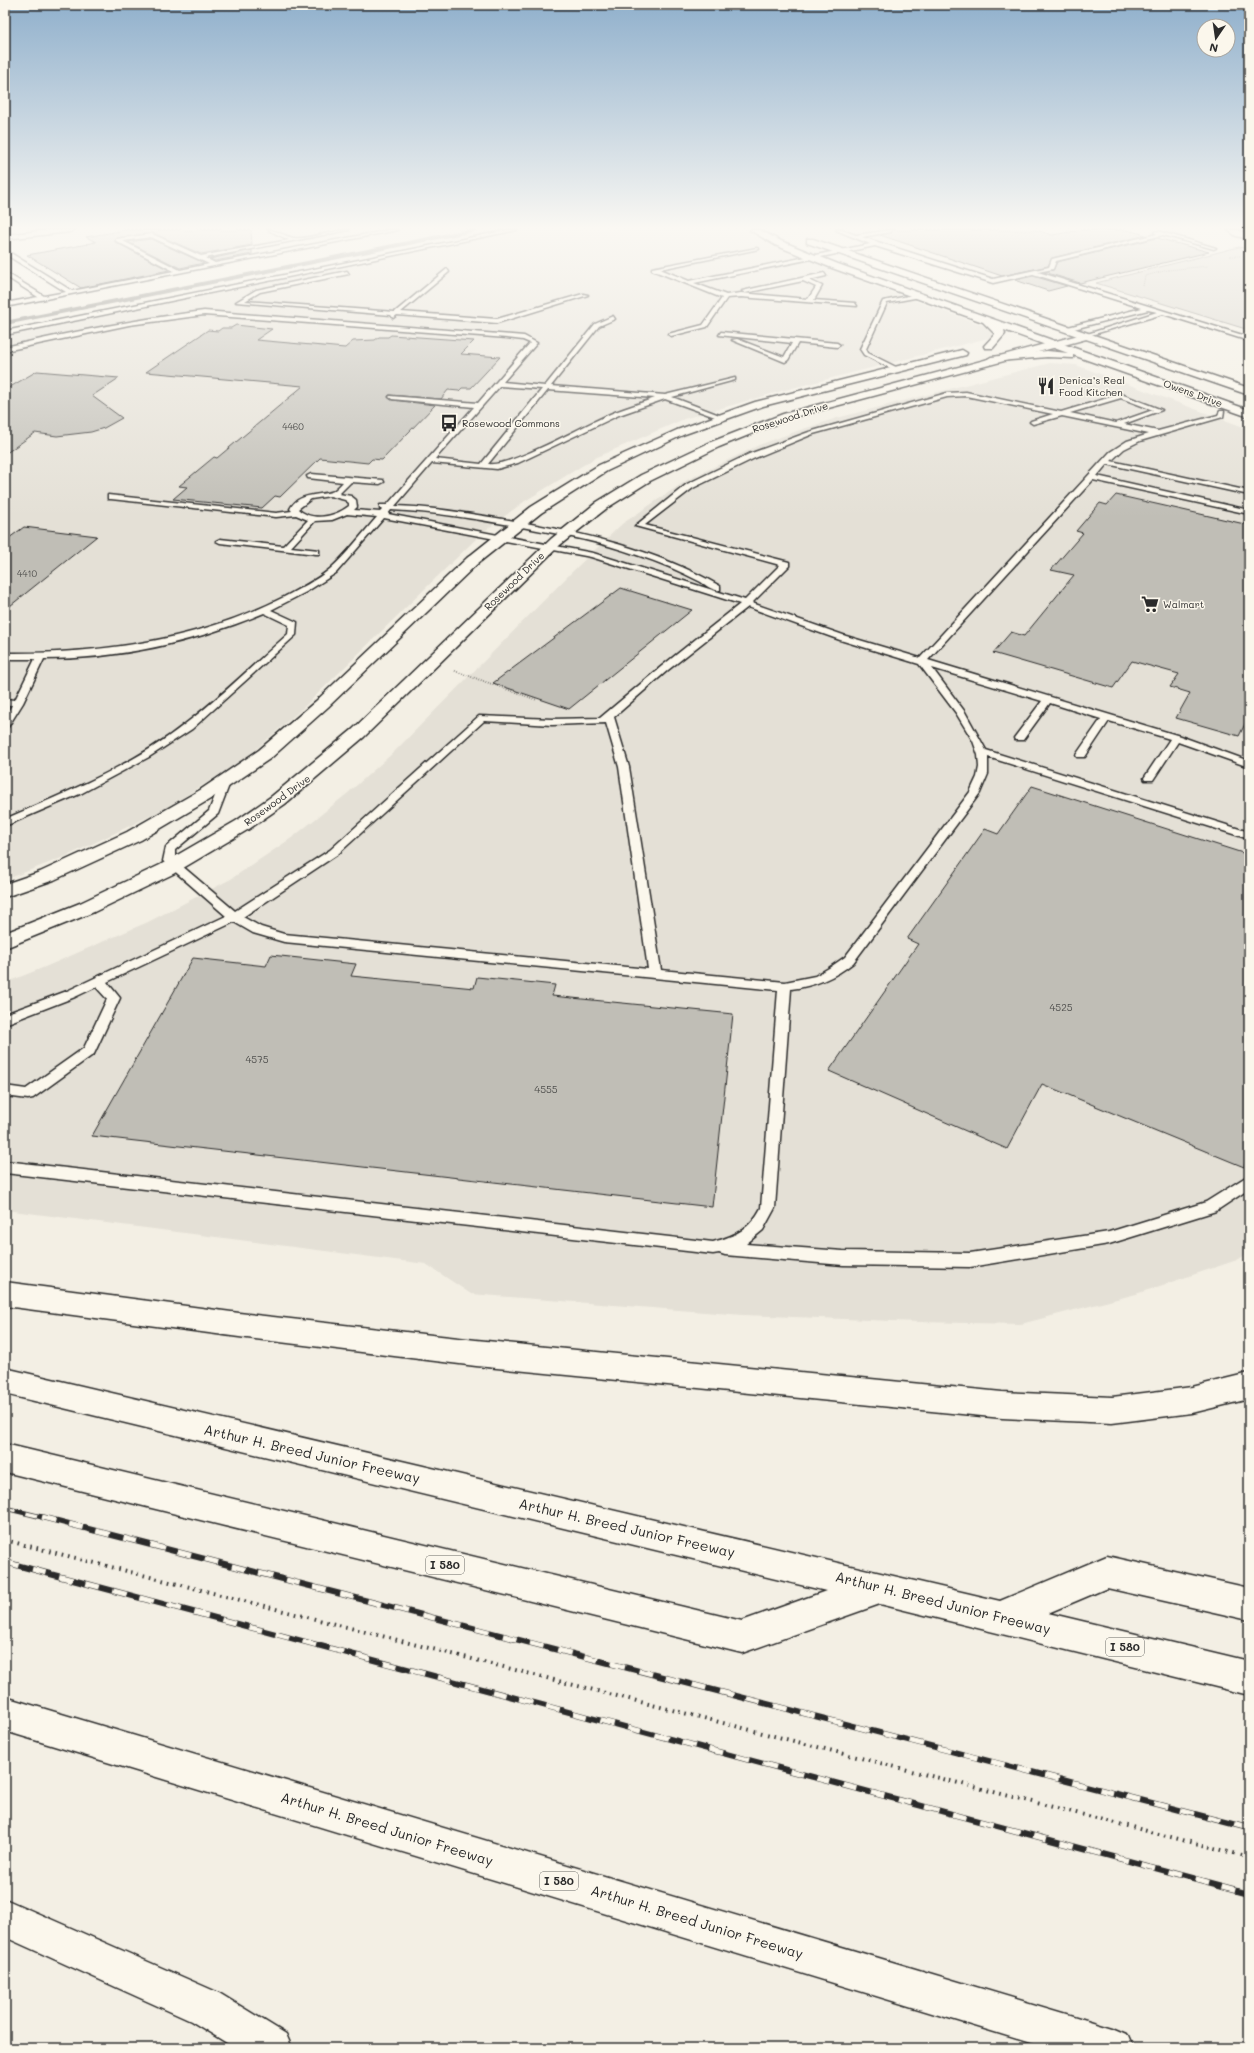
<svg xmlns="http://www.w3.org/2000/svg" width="1254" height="2053" viewBox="0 0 1254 2053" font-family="Mali,sans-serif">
  <rect width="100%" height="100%" fill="#f3efe4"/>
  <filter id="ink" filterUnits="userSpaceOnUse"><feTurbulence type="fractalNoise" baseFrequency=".025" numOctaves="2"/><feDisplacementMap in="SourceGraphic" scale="8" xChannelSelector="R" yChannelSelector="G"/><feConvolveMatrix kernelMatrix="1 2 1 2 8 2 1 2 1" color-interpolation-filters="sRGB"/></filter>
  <g filter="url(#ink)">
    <!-- built -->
    <path fill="#e4e0d6" d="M522,230H747L788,251L853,276L868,284L991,328L992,337L781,391L684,419L595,458L525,501L482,533L303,708L246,758L163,810L69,855L5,880V336Z
      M1050,363L1076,365L1249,429V1253L1237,1260L1136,1294L1021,1324L918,1322L743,1315L471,1294L426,1264L5,1210V983L45,967L148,922L231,879L293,837L348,793L394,752L573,571L622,524L687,480L759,445L797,431L837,418Z"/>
    <!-- green -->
    <path fill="#d5d2c9" stroke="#807e7a" d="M1239,247L1249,249V330L1096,283Z"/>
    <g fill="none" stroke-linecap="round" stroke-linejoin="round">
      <!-- stream -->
      <path stroke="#787772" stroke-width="4" d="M5,323L474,230"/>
    </g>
    <!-- building -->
    <path fill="#c0beb6" stroke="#2b2b2b" d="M126,230H251L252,245L201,254L153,233L116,238L115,242L169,270L81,288L27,255L88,244H87L96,242L86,237Z
      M892,230H1036L1052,235L1082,230H1127L1146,235L1052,258L1048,266L1002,276L880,235L891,233Z
      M1157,238L1209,252L1080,283L1044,272L1053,270L1057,262Z
      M151,239L204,263L180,268L128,242Z
      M252,250V254L215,261L210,259Z
      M1033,276L1067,286L1048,291L1015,280Z
      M236,325L272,329L256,340L345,348L353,341L375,340L379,337H388L391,335L474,341L461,354L500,357L471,388H462L459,391L448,390L441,399L389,395L388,397L392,400L435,405L382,460L372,459L368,463L320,458L280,497L275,496L262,508L173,499L187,487L179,486L214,457L217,458L303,386L146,372L208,330L218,331L222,328H231Z
      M37,371L119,378L92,396L122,418L104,428L91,432L57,436L35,433L5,454V390Z
      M1116,495L1249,525V716L1239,736L1176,718L1190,693L1170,687L1179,674L1132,661L1113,688L993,653L1011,632L1024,636L1074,575L1051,570L1083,533L1076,531L1100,503L1107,505Z
      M24,527L97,536L5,610V541Z
      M621,588L692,610L569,709L493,683Z
      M1032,786L1249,855V1153L1244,1167L1042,1084L1007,1149L829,1071L918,944L907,939L985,829L998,834Z
      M271,955L356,964L351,976L474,988L477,977L555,985L552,996L733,1014L712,1207L92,1136L193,958L266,966Z"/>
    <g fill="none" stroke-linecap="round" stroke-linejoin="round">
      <!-- lane casing -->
      <g stroke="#2b2b2b" stroke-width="3">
        <path id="lane" d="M268,230C278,230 285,237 294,238C306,240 333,230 349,230L205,258L215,263L389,230H398L5,307V303L38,297L5,276V272L44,296L66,292L5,254V252H9L72,291L174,271L116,241V239L152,234L201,256L289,240ZM151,237L209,264L180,270L123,241Z
          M508,230H517L5,335V331Z
          M836,230H842L856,235L891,230V232L862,237L993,279L1049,267L1052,259L1157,234L1154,232L1158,231L1216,248L1214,249L1163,235L1056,261L1053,269L1038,272L1249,337V341L1163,314L1084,337V335L1157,312L1148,310L1066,331L1064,328L1142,308L1033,274L993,283L875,246L694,283L726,295L741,293L808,299L816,287L803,281L745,293L742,291L824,273L826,276L809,280L822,286L814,300L855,303L857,306L741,297L727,298L707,327L671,336L668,334L703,325L722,298L652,270V268L757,248L759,249L660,269L689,281L870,244Z
          M447,269L449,272L401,312L497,319L583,294L588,295L497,323L397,315L393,318L391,315L236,302L256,290L347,271L349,274L260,292L245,301L395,312Z
          M918,294L920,297L887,303L866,349L868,353L898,368V370H894L864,355L860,349L883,301Z
          M204,311L524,336L537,343L503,382L545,386L595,324L613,316L615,319L599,326L551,386L665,395L735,378V380L672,397L722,416V418H718L665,399L619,415L518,463L497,469L432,463L395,506C433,507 471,514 509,520C583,533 655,549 720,586V590C713,591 707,586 701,582C680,571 659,562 637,555C601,542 564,535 527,528C482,520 437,512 391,510L388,514L593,553L745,600L780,565L635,526L687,484L749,454L809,432L947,393L966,392L1061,412L1121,394L1162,410L1124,424L1158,431L1218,415L1220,411H1224L1223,417L1140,441L1124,449L1111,461L1249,491V495L1107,464L1097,476L1249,510V514L1093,480L928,660L1180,736L1249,761V767L1178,742L1153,780H1145L1144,778L1170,739L1109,721L1085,757H1077L1076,755L1101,719L1050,703L1023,740H1015L1014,738L1042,701L932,668L965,712L986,750L1249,832V839L988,757V774L980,793L853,963C834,978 815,986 791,989L775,1208L763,1230L746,1244L843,1251L970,1253L1109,1232L1206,1202L1249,1175V1189L1216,1211L1109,1244L970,1267L843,1265L725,1255L719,1253L713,1254L5,1173V1161L713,1242C736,1236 750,1229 761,1208L778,990L284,942L253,933L234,922L107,982L120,998L94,1054L33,1098L28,1099L5,1096V1086L26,1089L84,1048L107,999L96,987L75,997L5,1024V1014L67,991L226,916L163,861L166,847L209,811L222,778H230L231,780L218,814L175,850V860L235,911L330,850L479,716L552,719L600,718L662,666L740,604L591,557L384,518L336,573L306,592L271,610L297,622L296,635L192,729L149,757L82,793L5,826V819C65,793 134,765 185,724C221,697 254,664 288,634L289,625L264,613C195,642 119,659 44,659L23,703L8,727L5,728V717L12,705H5V699L15,700L35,659H5V653C101,654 197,641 284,597C299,589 317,580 330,569C347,554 362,534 377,517L347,514L332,520L315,521L291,547L319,550V554H316L220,543L216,541L220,539L283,546L308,520L296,515L276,517L111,499H108V495L276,513L292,511L290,509C298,493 316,496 331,492C335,491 340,485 343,482L308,478L307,476L311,474L383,480L384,482L380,484L351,482L339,494L351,496L356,500L357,507L354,510L380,512L383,509H380V505H387L474,407L392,399L389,397L390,396L478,403L530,343L523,340L507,338L204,315L129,325L5,351V347C71,332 137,319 204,311ZM500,386L542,389L481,464L435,459ZM548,390L655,398C642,403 628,407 615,412C587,423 513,467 488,464ZM966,396L1053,414L1031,421L1030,422L1033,424L1062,416L1149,434L1127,441L1110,452L920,658L846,636L752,603L789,566V562L645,525L693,488L755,458L813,434L947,397ZM1121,398L1153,410L1116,423L1070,413ZM330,496L345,500L349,503V506C335,517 312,522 298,509L311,499ZM748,607L840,640L919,664L956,713L973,741L978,755L979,767L977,777L970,792L845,957L829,968L815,976L785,982L661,970L629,767L614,717L668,670ZM484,721L552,725L606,723L619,767L648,969L284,934L261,927L243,917L338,854Z
          M721,332L837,343L840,345L837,347L798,343L788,360L785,362L732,340L737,339L784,357L792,343L719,335Z"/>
      </g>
      <!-- street casing -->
      <g stroke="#2b2b2b" stroke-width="3">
        <path id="street" d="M48,230H74L70,232L5,239V235Z
          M1228,230H1238L1249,234V239L1236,236Z
          M1086,333L1091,336L1090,338L791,418L719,447L650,481L607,508L560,545L364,737L285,804L249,829L173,874L94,912L5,948V933L80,903L160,865L236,821L272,796L352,730L551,539L597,502L641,475L711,442L783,414Z
          M962,350L967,353L966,355L763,406L685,434L607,471L541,513L477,564L328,707L271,758L212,798L141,840L54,880L5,897V884L40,872L127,832L200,790L259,750L316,701L467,558L531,507L599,465L677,430L755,402Z"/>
      </g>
      <!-- secondary casing -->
      <g stroke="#2b2b2b" stroke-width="3">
        <path id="secondary" d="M750,230H760L781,241L838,264L1249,410V417L1073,355V358L1047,357L987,362L986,360L991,357L1047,351L1068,353L1004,330L1005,334L993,348H985L984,346L995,334L983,322L832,268L775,245Z
          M807,239H813L1249,388V395L807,243Z"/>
      </g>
      <!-- highway casing -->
      <g stroke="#2b2b2b" stroke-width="3">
        <path id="highway" d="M5,1282L239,1313L476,1340L1002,1392L1112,1397L1192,1387L1249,1373V1399L1192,1413L1112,1423L1002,1418L476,1366L239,1337L5,1306Z
          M5,1368L1000,1601L1107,1556L1249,1588V1620L1107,1588L1048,1613L1249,1661V1695L880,1604L742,1653L5,1472V1444L742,1621L826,1591L5,1394Z
          M5,1697L1113,2028L1127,2034L1133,2048H1047L5,1731Z
          M5,1899L219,1993L286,2034L292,2048H235L191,2021L5,1937Z"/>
      </g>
      <!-- path-far2 -->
      <path stroke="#2b2b2b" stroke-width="1" stroke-dasharray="0.5 1.5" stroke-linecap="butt" d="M1229,256H1240
        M1143,286L1145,276L1168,270L1208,266"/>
      <!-- path-far1 -->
      <path stroke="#2b2b2b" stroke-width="2" stroke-dasharray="0.5 2" stroke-linecap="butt" d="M455,671L537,700"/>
      <!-- path -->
      <path stroke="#2b2b2b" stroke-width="4" stroke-dasharray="1.5 5" stroke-linecap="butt" d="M5,1540L1249,1857"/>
      <!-- lane -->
      <use href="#lane" fill="#fbf7ec" fill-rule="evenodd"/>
      <!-- street -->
      <use href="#street" fill="#fbf7ec" fill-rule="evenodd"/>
      <!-- secondary -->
      <use href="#secondary" fill="#fbf7ec" fill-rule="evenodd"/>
      <!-- highway -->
      <use href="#highway" fill="#fbf7ec" fill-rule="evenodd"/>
      <!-- rail-far1 casing -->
      <g stroke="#2b2b2b" stroke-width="5">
        <path id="rail-far1" d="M5,1508L46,1518"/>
      </g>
      <!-- rail casing -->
      <g stroke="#2b2b2b" stroke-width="6">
        <path id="rail" d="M42,1517L1249,1828
          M5,1562L1249,1893"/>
      </g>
      <!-- rail-far1 -->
      <use href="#rail-far1" stroke="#fbf7ec" stroke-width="3.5" stroke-dasharray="11" stroke-linecap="butt"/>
      <!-- rail -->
      <use href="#rail" stroke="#fbf7ec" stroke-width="5" stroke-dasharray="14" stroke-linecap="butt"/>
    </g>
  </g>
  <!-- sky -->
  <linearGradient id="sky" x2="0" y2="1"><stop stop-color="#90b0cc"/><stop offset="0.44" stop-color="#faf8f3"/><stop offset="1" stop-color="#faf8f3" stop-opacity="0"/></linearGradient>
  <rect width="1254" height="517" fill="url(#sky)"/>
  <!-- icons -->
  <defs>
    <g id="restaurant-bare" transform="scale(1.38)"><path d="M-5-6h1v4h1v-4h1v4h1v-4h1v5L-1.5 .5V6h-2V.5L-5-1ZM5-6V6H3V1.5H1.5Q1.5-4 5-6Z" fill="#2b2b2b" stroke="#fbf7ec" stroke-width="2.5" paint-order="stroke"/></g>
    <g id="bus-bare" transform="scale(1.38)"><path d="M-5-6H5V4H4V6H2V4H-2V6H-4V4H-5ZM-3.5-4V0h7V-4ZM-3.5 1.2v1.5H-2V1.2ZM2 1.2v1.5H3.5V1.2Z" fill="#2b2b2b" stroke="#fbf7ec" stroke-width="2.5" paint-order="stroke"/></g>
    <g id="supermarket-bare" transform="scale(1.38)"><path d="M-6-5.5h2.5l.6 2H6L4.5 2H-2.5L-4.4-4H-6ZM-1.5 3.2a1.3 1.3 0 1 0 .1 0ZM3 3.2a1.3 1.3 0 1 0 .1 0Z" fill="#2b2b2b" stroke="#fbf7ec" stroke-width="2.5" paint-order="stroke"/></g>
  </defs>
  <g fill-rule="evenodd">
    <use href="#restaurant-bare" x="1046" y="386"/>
    <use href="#bus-bare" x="449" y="423"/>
    <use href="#supermarket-bare" x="1150" y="604"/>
  </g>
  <g text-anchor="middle" stroke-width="3" stroke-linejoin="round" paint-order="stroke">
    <!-- far-number labels -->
    <g font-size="9" fill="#50504e">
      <text x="293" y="430">4460</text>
      <text x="27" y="577">4410</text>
    </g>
    <!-- far-poi labels -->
    <g font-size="10" fill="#2b2b2b" stroke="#fbf7ec" text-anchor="start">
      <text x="1059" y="384">Denica’s Real<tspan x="1059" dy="12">Food Kitchen</tspan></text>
      <text x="462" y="427">Rosewood Commons</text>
      <text x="1163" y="608">Walmart</text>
    </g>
    <!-- far-street labels -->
    <g font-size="10" fill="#2b2b2b" stroke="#fbf7ec">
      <text transform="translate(1193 393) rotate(20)" y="4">Owens Drive</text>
      <text transform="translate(790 417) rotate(-18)" y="4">Rosewood Drive</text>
      <text transform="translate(514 581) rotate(-44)" y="4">Rosewood Drive</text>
      <text transform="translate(277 800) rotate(-36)" y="4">Rosewood Drive</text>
    </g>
    <!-- number labels -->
    <g font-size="10" fill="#50504e">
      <text x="1061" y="1011">4525</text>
      <text x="257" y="1063">4575</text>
      <text x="546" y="1093">4555</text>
    </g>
    <!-- shield labels -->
    <g fill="#fbf7ec" stroke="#696865" stroke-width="1">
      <rect x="426" y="1556" width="38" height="18" rx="3"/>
      <rect x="1106" y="1638" width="38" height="18" rx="3"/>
      <rect x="540" y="1872" width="38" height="18" rx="3"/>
    </g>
    <g font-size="11" font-weight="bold" fill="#2b2b2b">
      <text x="445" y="1569">I 580</text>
      <text x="1125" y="1651">I 580</text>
      <text x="559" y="1885">I 580</text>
    </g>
    <!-- near-street labels -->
    <g font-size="14" fill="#2b2b2b" stroke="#fbf7ec">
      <text transform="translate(312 1454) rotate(13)" y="5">Arthur H. Breed Junior Freeway</text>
      <text transform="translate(627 1528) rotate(13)" y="5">Arthur H. Breed Junior Freeway</text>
      <text transform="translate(943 1603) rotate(14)" y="5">Arthur H. Breed Junior Freeway</text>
      <text transform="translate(387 1829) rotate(17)" y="5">Arthur H. Breed Junior Freeway</text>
      <text transform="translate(697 1922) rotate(17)" y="5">Arthur H. Breed Junior Freeway</text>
    </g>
  </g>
  <!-- margin -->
  <rect width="1254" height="2053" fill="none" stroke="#fbf7ec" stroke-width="20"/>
  <rect x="10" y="10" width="1234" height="2033" fill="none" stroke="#2b2b2b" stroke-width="1.5" filter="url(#ink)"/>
  <!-- north arrow -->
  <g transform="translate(1216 38) rotate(193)"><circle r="19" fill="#fbf7ec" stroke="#a8a59f"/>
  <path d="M0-3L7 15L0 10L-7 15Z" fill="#2b2b2b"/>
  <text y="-6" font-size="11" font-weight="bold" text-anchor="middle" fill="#2b2b2b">N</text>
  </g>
</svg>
